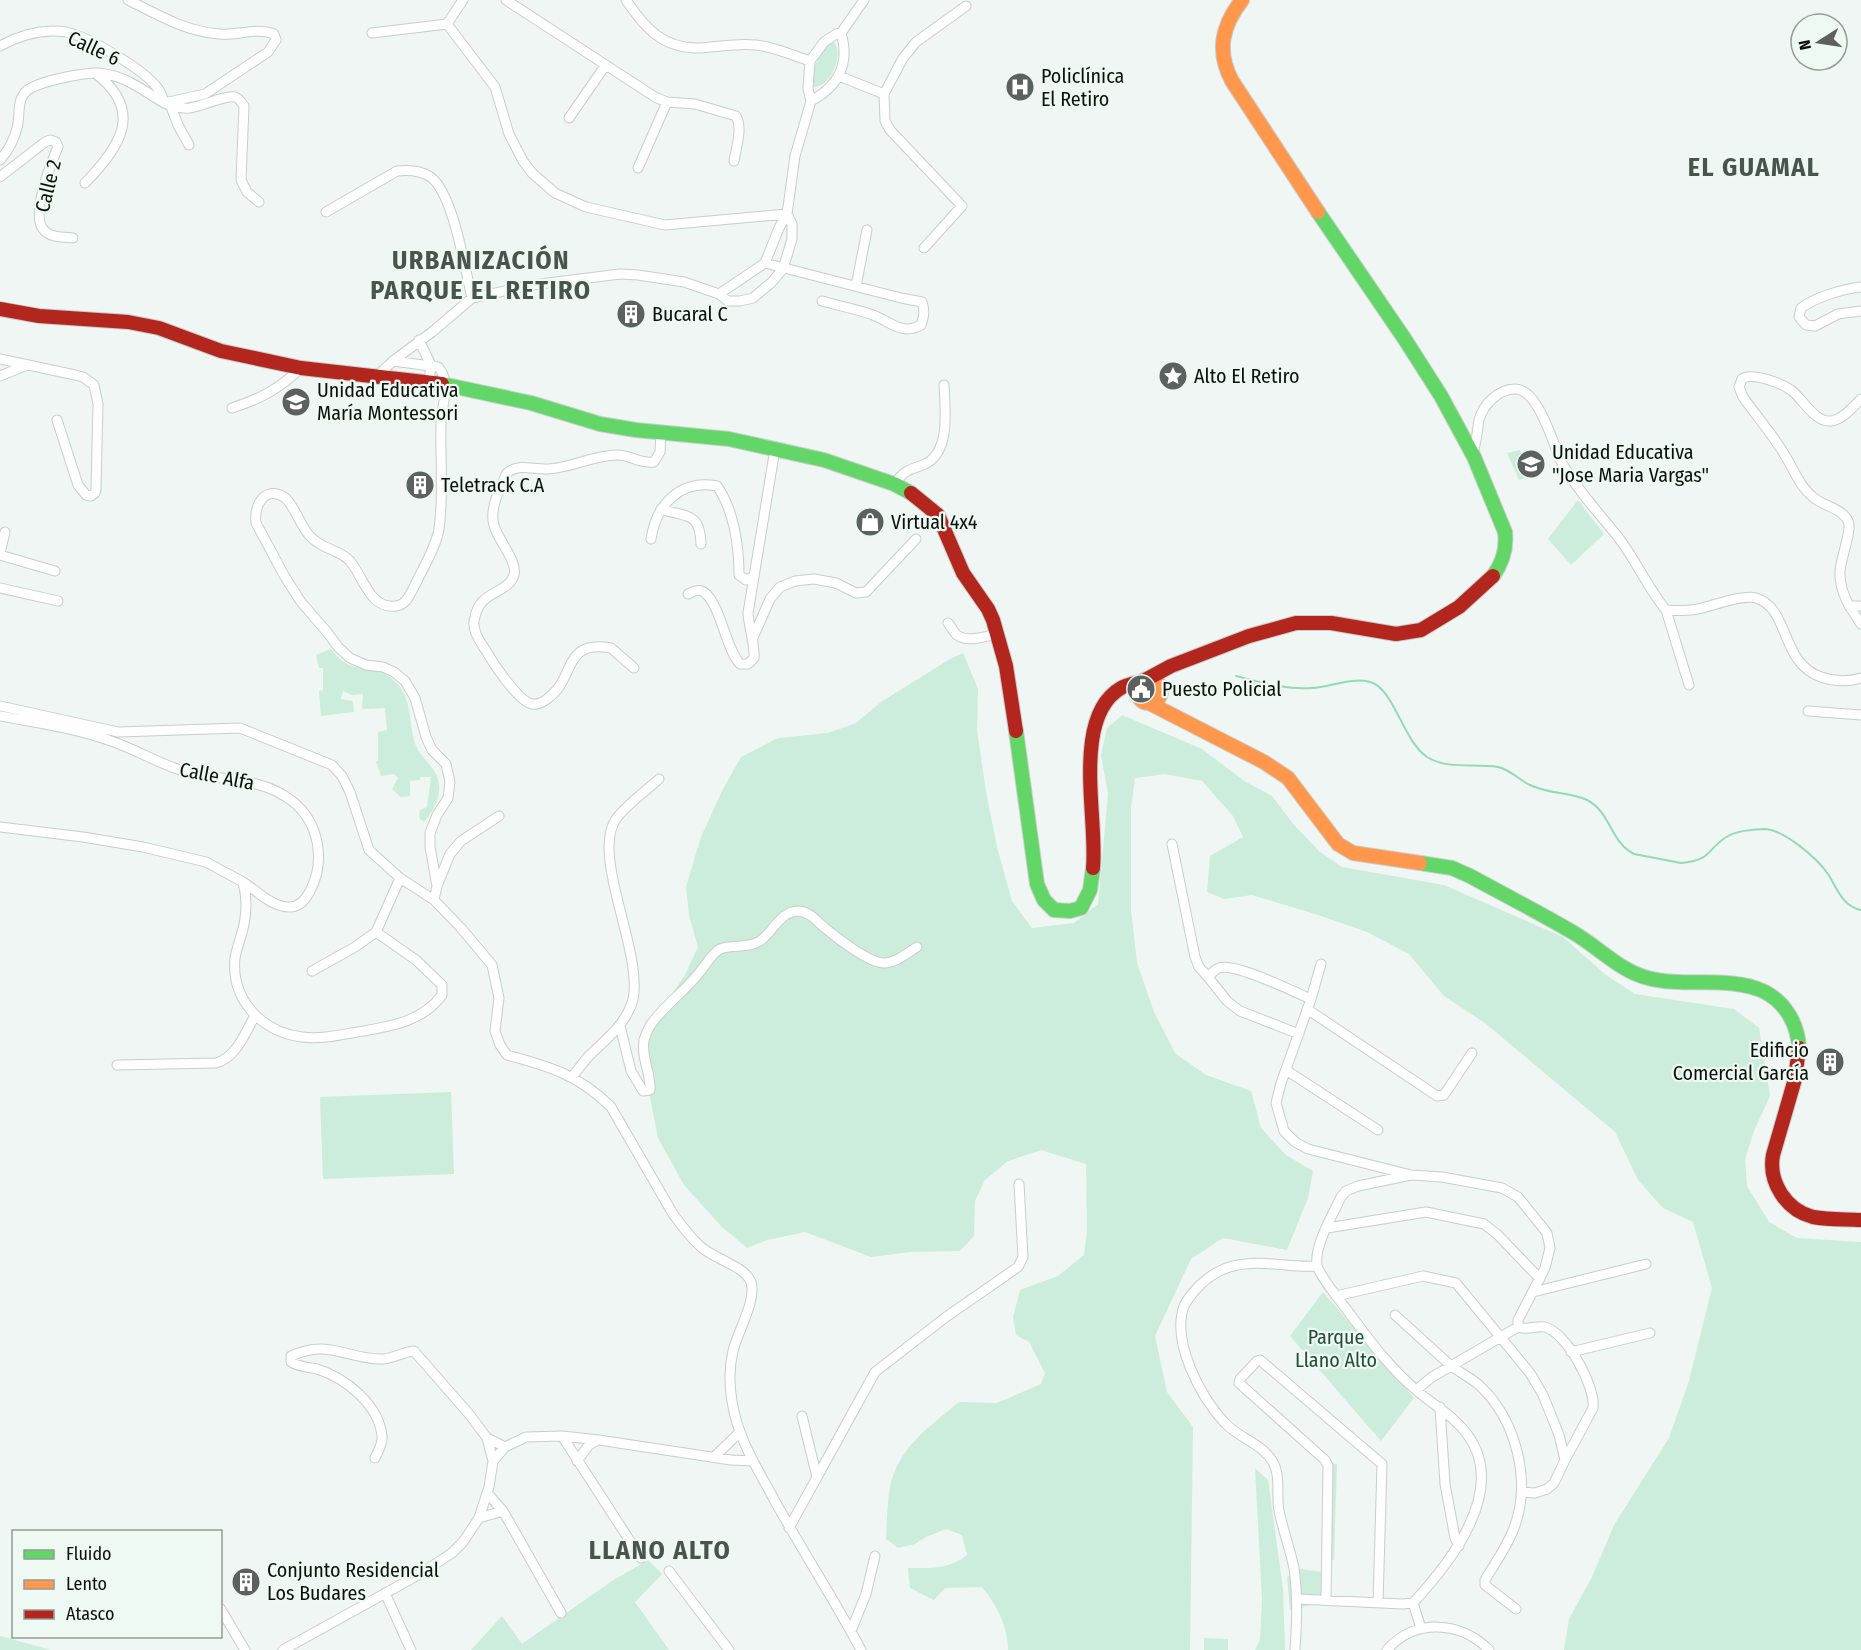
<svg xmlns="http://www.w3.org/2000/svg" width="1861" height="1650" viewBox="0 0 1861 1650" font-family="'Fira Sans Condensed',sans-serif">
  <rect width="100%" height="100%" fill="#f0f6f3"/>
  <!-- green -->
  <path fill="#cceddb" d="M831,43H835C843,56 831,87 814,87L811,84C814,67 817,55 831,43Z
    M1520,450L1529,476L1519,480L1507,453Z
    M1578,500L1604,534L1571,565L1548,539Z
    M331,649C352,678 370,661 391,678C416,697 406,727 418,750C425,762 438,769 439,785C441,798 432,813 424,822L419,818L420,810L427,807L431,777H420V780L410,781V796L401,797L392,789L398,778L394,774L381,776L376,762L378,761V732L387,730L385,708L362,709L363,694L352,695L343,691L341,699L353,701L354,712L321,716L319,691L323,690V668H319L316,655Z
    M963,653L978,689L977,730L986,792L997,847L1012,901L1032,928L1074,923L1098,904L1108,794L1101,755L1107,728L1122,715L1202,749L1246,782L1272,796L1294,825L1320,852L1342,867L1444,885L1563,937L1606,975L1635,994L1734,1009L1759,1028L1770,1096L1754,1131L1745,1159L1747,1186L1769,1222L1797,1238L1861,1242V1650H1564L1569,1619L1592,1577L1614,1525L1669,1438L1689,1381L1712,1288L1693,1222L1663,1208L1638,1180L1615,1132L1485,1023L1444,996L1409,954L1367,932L1315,914L1252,895L1224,899L1207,892L1210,856L1243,837L1233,816L1202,781L1165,774L1135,778L1131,808V910L1137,963L1154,1012L1175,1053L1206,1075L1251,1091L1261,1128L1286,1155L1313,1171L1308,1198L1287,1250L1223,1238L1191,1259L1155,1336L1167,1392L1193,1427L1190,1650H1008C1008,1627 997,1605 982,1587L945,1588L934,1600L910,1588L908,1568C931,1568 948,1570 967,1555L962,1535L946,1529L926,1537L915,1544L898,1548L886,1539C887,1522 887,1504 890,1487C897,1449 931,1425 959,1402L997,1403L1041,1384L1045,1373L1029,1342L1016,1335L1013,1317L1020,1290L1058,1276L1084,1255L1087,1230L1086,1164L1041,1150L1008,1161L985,1180L975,1201L974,1236L960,1251L910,1252L871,1257L805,1232L767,1240L747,1248L721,1226L684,1185L658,1138L642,1056L665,1005L685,975L698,947L689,915L686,887L701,837L722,791L741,757L778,738L828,733L856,723L881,702L950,659Z
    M451,1092L454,1174L323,1179L320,1097Z
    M1323,1292L1414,1398L1381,1441L1290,1336Z
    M1324,1463L1337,1464L1334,1560L1322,1561Z
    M1255,1468L1268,1480L1283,1589L1285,1650H1255L1260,1640L1262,1600Z
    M648,1560L662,1574L635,1602L669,1650H471L502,1616L522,1644L612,1581Z
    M1301,1569L1323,1572L1324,1602L1290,1610L1287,1577Z
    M0,1636L51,1650H0Z
    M1204,1638L1228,1639V1650H1204Z"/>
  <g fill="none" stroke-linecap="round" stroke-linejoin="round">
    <!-- stream -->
    <path stroke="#93dab7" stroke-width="2" d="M1236,676C1260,682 1286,690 1312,688C1330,687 1352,677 1370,682C1394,688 1403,741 1427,757C1448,770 1475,763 1498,767C1511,770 1519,780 1530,785C1548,794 1569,792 1587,800C1611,812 1610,842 1634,854L1681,863C1712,861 1707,848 1728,836C1737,831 1755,829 1765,829C1784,830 1817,858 1828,874C1837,888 1842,906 1861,910"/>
    <!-- street casing -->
    <g stroke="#c9cdcb" stroke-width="11">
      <path id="street" d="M128,0C159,15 184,31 219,34C238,36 256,27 274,34L276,40L268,52L205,94L164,103
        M506,0L655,97L667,102L695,104L736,116C743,128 736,148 734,161
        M626,0C645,28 663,49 700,48C719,47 737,43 756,45C774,47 792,55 810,61
        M372,33L447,24
        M0,46C20,35 42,28 66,32C89,37 141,68 156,86C161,91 162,96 164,103
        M839,76L884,94
        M811,101C839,86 850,63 841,33
        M171,107L178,125L189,145
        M569,118L605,66
        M0,160C8,151 14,140 17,128C21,114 15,96 31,88C46,80 82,73 98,73C110,74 123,78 133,84C153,94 166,110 190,108C202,106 226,95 235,97C239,98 242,103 244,106L241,180L247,192L259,202
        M638,168L667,102
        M0,177L45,142L50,140L56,142L58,147C51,163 31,214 43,229C50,238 63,237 73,238
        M85,183C120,147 145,111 95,73
        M326,212L397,171C407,170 419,170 429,176C453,190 465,270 472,298
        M924,248L962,206L890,130L885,121L884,94L903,58L916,42L966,6
        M765,263L901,298L922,302C925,311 924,316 921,325C901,336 890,321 873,315C857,309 839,306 822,301
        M856,286L867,230
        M1861,287C1842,289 1816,297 1801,308L1799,317L1806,325L1815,326L1838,314L1861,311
        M719,294L765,263L779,228L787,214L795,156L811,101L808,89L810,61L824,42L836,34L841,33L864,0
        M419,340L431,365L429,381
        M0,359L75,375L83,377L94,385L98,404L96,489L95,493L91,496L86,495L78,485L57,420
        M393,361L438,367C452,380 441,408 441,424C440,459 444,494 439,529C436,547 424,566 416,583C411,592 407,605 396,606C370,610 363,576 350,561C339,549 322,550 309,535C300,525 294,504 284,497C264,485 254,506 256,523L285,577L301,602L327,632L338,647L350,658L366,665L383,667L394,672L405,681L415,698L426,737L432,750L446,764L450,782L448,798L437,815L430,833V847L437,886L434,900
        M0,376L27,365
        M377,376L393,361L432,332L472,298L532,285L620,274L638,275L684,282L719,294L728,301H740L753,298L772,282L783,269L792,239V224L787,214L665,225L586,207L555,193L532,173L523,161L509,134L495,87L447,24L463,0
        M1861,399C1853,407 1842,420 1831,421C1815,423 1803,399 1791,390C1781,383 1752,372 1742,379L1739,387L1743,397C1757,417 1774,436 1786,457C1795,472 1800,487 1814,498C1824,506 1843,509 1848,521C1853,530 1839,561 1840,574C1840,594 1851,609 1861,624
        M232,408C260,399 279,389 301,368
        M1473,452C1477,441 1477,431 1479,420C1483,405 1498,389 1515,389C1539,389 1553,445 1562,463C1577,490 1599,513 1618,537C1636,560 1647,587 1666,610C1677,611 1687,611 1698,609C1713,606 1742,594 1756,598C1790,608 1780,663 1821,677C1835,682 1847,682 1861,678
        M894,484C907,468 908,471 925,464C951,452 945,408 944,385
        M661,509C687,518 700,511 701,544
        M651,539C656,505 680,479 717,486C734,510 739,546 739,575L746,580L753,577
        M0,553L5,532
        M0,555L55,571
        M0,588L58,601
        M688,594C692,592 698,589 702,591C720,600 725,648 740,664H748L754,658C755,643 749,629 748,613L775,449
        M1849,606H1861
        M1666,610L1689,685
        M948,623C951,626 954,633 957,635C967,643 987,636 997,634
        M752,640L770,599L780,587L795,581L814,579L836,583L856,593L866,592L916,539
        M634,668L611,648C601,646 588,646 580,652C569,661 567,676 559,687C553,695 540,708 529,703C517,698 495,666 488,654C482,644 470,630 475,617C476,612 479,605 483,601C491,592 510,589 514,575C518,559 494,537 493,520C491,505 501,486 507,473C518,463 533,470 548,469C572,468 593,455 617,455C631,455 640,464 654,462L660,452L661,432
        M0,706L118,732L240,728L332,765L342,776L350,792L369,850L400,878L434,900L461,928L492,965L499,998L495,1031L500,1045L507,1055C549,1066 579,1075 611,1107L673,1214C681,1225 690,1237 700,1246C713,1259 744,1265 751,1282C757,1300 737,1333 733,1351C729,1368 729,1384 732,1401C737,1435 754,1463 770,1492C799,1546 833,1597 861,1650
        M1808,711L1861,715
        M0,716C37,723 76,728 111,741C138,750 160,765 187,772C222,781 262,777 292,801C319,822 326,861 310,891C306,899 300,907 290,907C273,908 256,890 243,882
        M0,827L83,837L143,847L206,862L243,882C248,901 247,917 241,936C239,943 236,951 235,958C231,999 261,1032 302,1037C319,1039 335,1036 352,1033C385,1027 421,1024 442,995V985L416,960L376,932
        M1172,844L1195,957L1199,967L1208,977
        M437,886L450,854L461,841L499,816
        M1321,964L1311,999L1281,1083L1276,1103L1284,1131L1295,1142L1308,1149L1411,1175
        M312,971L355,947L376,932L400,878
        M1307,1009L1437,1096L1444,1095L1472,1053
        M620,1026L631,1071L643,1091L650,1090C651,1072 641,1059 644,1040C646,1034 648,1028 652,1023C665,1005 685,991 699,973C705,966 712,953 720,949C733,944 747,949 760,941C773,932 780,911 799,911C810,912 817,921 825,928C837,938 869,963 884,963C896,963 907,953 917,947
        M1299,1034L1240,1011L1227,1001L1208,977C1211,974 1215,969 1219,968C1235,962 1294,992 1311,999
        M117,1065L216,1063C237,1057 244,1034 255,1016
        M1286,1070L1378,1130
        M572,1077C578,1070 583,1062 589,1056C606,1039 624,1026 632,1003C646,957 590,857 616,819C624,807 647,790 659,779
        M1327,1228L1426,1212L1484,1224L1498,1235L1540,1279
        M1533,1292L1646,1264
        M1336,1296L1423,1276L1456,1283L1530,1373L1543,1395L1559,1435L1565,1460L1554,1483L1547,1489L1535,1493L1522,1492
        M1395,1315C1413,1331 1431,1348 1449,1364C1458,1372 1470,1377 1479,1385C1516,1419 1532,1481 1514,1528C1507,1547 1495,1563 1485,1580V1585L1516,1609
        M1518,1327C1527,1331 1536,1325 1545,1327C1566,1332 1596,1387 1593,1408L1565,1460
        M1571,1352L1650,1333
        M1440,1407L1445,1484L1455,1538L1459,1546
        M802,1416L817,1477
        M562,1436L641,1558
        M487,1438L493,1461
        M714,1457L739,1433
        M375,1458C378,1451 383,1444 382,1436C379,1405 346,1378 317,1369C308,1367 299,1367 291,1362V1356C329,1338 348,1360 383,1359C395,1358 403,1352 414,1351L469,1414L487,1438L505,1447
        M577,1461L589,1445L598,1440
        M487,1493L503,1511L561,1613
        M479,1518L503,1511
        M789,1528L875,1372L946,1317L1018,1267L1023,1257L1019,1184
        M669,1571L729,1650
        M385,1593L411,1650
        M1297,1599L1403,1604L1413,1603C1450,1563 1509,1490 1467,1434C1453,1415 1433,1405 1416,1390C1390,1368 1370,1341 1350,1314C1343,1304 1319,1276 1317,1265C1314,1246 1333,1214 1341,1197L1346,1191L1358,1186L1411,1175L1442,1177L1502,1188L1518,1197L1547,1233L1550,1248L1545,1268L1518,1320V1327L1432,1377L1416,1390
        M1326,1600L1328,1466L1325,1460L1239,1383L1240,1379L1257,1361L1260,1360L1382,1464L1378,1603
        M1413,1603L1421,1628
        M220,1608L245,1650
        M851,1631L866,1594L875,1556
        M283,1650L420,1574L452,1553L463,1542L479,1518L489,1487L493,1461L505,1447L526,1437L562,1436L599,1440L731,1460L753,1461
        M1295,1650C1297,1623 1298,1596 1294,1568C1290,1549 1283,1530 1279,1511C1276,1495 1281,1477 1273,1462C1262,1443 1238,1438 1224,1422C1201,1397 1171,1342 1184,1306C1188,1298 1194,1291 1200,1285C1212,1273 1229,1265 1245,1264C1269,1261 1293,1268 1317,1266
        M1387,1650C1414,1618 1461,1621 1489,1650"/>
    </g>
    <!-- fast casing -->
    <g stroke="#c9cdcb" stroke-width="16">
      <path id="fast" d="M1318,212L1404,338L1441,396L1474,457L1505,532C1507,549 1503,562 1493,576
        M442,384L531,403L600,424L636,430L729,439L824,460L894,484L911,493
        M1016,731L1037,884L1044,900L1054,910L1070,911L1081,908L1090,890L1093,868
        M1420,863L1452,868L1470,876C1505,895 1540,913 1574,933C1598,947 1620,971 1648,978C1685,988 1729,975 1765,992C1786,1003 1798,1025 1799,1048"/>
    </g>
    <!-- slow casing -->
    <g stroke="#c9cdcb" stroke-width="16">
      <path id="slow" d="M1242,0C1222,26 1216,51 1232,81L1318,212
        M1137 691a12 12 0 1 1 24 0a12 12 0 1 1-24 0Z
        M1149,703L1264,762L1288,778L1338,844L1353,853L1420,863"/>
    </g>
    <!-- jam casing -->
    <g stroke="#c9cdcb" stroke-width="16">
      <path id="jam" d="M0,309L39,316L128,322L159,328L221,351L301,368L442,384
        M911,493L938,515L963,573L988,609L993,620L1006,666L1016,731
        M1147,679L1171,666L1249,636L1296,623H1331L1396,634L1421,630L1459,607L1493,576
        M1093,868C1098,820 1071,717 1121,688C1128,684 1136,683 1143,681
        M1799,1048L1795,1079L1773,1155C1768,1182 1786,1210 1813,1217C1829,1220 1845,1219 1861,1220"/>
    </g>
    <!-- street -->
    <use href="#street" stroke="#fdfefd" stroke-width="9"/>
    <!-- fast -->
    <use href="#fast" stroke="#63d668" stroke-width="14"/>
    <!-- slow -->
    <use href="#slow" stroke="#ff974d" stroke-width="14"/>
    <!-- jam -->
    <use href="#jam" stroke="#b3261e" stroke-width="14"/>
  </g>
  <!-- icons -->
  <defs>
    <g id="hospital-disc" transform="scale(1.5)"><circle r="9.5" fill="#5c605e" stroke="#edf9f2"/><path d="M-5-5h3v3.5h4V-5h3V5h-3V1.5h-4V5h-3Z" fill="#fff"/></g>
    <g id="building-disc" transform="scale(1.5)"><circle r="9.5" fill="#5c605e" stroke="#edf9f2"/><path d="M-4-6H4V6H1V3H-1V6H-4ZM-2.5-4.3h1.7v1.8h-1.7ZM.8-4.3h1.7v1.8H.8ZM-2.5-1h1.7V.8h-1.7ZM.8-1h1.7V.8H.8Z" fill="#fff"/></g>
    <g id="sight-disc" transform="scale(1.5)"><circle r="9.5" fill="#5c605e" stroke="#edf9f2"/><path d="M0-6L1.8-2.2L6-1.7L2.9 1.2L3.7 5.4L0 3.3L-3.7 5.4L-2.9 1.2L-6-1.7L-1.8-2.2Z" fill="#fff"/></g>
    <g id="school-disc" transform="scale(1.5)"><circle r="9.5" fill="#5c605e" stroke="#edf9f2"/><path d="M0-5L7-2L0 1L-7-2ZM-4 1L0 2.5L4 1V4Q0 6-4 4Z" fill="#fff"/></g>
    <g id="shop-disc" transform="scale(1.5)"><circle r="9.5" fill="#5c605e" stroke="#edf9f2"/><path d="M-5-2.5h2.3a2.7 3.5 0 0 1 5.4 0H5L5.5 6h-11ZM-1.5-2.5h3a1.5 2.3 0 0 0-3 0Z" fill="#fff"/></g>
    <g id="civic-disc" transform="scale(1.5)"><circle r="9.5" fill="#5c605e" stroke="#edf9f2"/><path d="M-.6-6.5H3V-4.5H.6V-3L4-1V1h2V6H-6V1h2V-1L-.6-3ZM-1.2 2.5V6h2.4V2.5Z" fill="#fff"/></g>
  </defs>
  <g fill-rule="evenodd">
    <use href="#hospital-disc" x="1020" y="87"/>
    <use href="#building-disc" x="631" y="314"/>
    <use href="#sight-disc" x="1173" y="376"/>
    <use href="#school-disc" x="296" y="402"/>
    <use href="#school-disc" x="1531" y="464"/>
    <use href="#building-disc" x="420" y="485"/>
    <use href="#shop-disc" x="870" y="522"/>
    <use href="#civic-disc" x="1141" y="689"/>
    <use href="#building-disc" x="1830" y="1062"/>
    <use href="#building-disc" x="246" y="1582"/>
  </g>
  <g text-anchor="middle" stroke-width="4.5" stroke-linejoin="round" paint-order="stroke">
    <!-- street labels -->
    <g font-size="20" fill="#0c100d" stroke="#edf9f2">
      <text transform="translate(94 48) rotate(25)" y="7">Calle 6</text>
      <text transform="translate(48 186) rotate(-76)" y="7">Calle 2</text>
      <text transform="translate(217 776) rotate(11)" y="7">Calle Alfa</text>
    </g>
    <!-- poi labels -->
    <g font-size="20" fill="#0c100d" stroke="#edf9f2" text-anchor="start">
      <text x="1041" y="83">Policlínica<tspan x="1041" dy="23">El Retiro</tspan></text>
      <text x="652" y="321">Bucaral C</text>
      <text x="1194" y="383">Alto El Retiro</text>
      <text x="317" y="397">Unidad Educativa<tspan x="317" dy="23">María Montessori</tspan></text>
      <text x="1552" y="459">Unidad Educativa<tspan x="1552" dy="23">"Jose Maria Vargas"</tspan></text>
      <text x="441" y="492">Teletrack C.A</text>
      <text x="891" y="529">Virtual 4x4</text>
      <text x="1162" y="696">Puesto Policial</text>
      <text x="1809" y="1057" text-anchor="end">Edificio<tspan x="1809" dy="23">Comercial García</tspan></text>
      <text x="267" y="1577">Conjunto Residencial<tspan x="267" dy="23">Los Budares</tspan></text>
    </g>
    <!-- park labels -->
    <g font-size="20" fill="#234d38" stroke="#edf9f2">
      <text x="1336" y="1344">Parque<tspan x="1336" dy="23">Llano Alto</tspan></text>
    </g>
    <!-- district labels -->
    <g font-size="26" font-weight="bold" letter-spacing="1.5" fill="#4a544e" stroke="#edf9f2">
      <text x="1754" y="176">EL GUAMAL</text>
      <text x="481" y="269">URBANIZACIÓN<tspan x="481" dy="30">PARQUE EL RETIRO</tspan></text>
      <text x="660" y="1559">LLANO ALTO</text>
    </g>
  </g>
  <!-- legend -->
  <rect x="12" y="1530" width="210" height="108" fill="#edf9f2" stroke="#939c96" stroke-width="1.5"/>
  <rect x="24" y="1550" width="30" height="9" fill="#63d668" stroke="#939c96" stroke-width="1.5"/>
  <text x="66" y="1560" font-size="18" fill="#0c100d">Fluido</text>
  <rect x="24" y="1580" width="30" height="9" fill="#ff974d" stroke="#939c96" stroke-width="1.5"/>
  <text x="66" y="1590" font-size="18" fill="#0c100d">Lento</text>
  <rect x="24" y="1610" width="30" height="9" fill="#b3261e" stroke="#939c96" stroke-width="1.5"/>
  <text x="66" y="1620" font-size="18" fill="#0c100d">Atasco</text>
  <!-- north arrow -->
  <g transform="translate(1819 42) rotate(258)"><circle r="28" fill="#edf9f2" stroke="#939c96" stroke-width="1.5"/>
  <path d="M0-4.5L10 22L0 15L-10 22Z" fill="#5c605e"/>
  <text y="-9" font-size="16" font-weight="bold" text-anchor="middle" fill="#0c100d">N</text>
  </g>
</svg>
